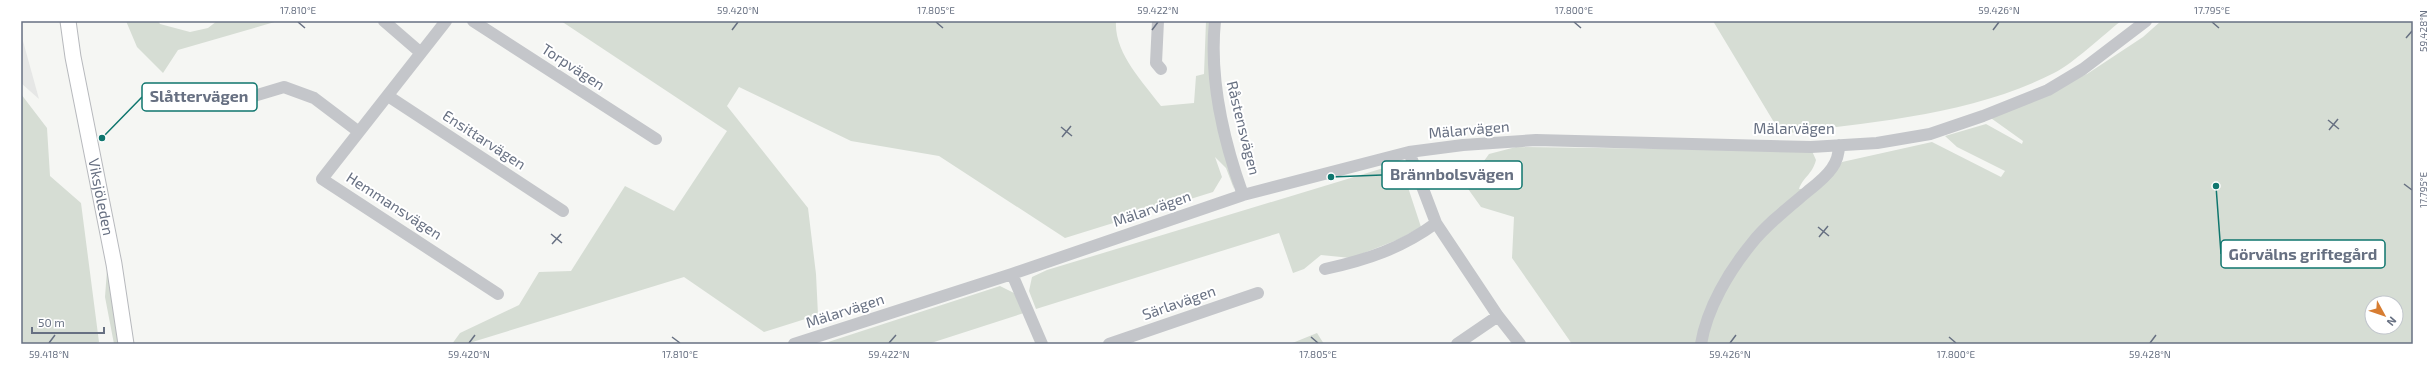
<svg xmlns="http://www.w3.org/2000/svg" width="2434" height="365" viewBox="0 0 2434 365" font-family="'Exo 2',sans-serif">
  <rect width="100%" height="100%" fill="#f5f6f3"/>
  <!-- built -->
  <path fill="#e6e7e6" d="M21,21L23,41L39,99L21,83Z"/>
  <!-- green -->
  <path fill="#d6ddd4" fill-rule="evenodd" d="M126,21H158L160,24L190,32L208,28L217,21H278L178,50L163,73L137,47Z
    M561,21H1116C1114,53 1143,82 1161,106L1194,103L1196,76L1204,74L1206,21H1212L1234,189L1226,168L1215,157L1222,177L1213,192L1065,238L939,156L851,141L739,87L727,106L808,208L816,274L818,315L764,332L684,277L466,344H452L460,333L519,305L539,272L571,271L625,186L674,211L727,131Z
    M1713,21H2121C2103,35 2074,63 2054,73C1972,115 1871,122 1781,134Z
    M2161,21H2413V344H1572L1512,258L1514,217L1481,207L1466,186L1489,154L1516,147L1812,151L1816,160C1812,175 1803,177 1799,189L1820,188L1842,162L1932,142L2001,177L2005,171L1957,147L1945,136L1986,124L2022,144L2023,141L1988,116L2087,74L2143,37ZM2372,303H2396V327H2372Z
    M21,94L47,128L50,176L81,203L99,342L93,344H21Z
    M1400,163L1421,227L1397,240L1351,258L1321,255L1304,269L1293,273L1279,233L1036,309L1029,291L1032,277L1047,270Z
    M107,270L122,344H114L105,297Z
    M1000,286L1014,293L1024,313L928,344H822Z
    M1317,333L1324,344H1290Z"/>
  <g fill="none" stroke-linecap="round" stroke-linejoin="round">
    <!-- major casing -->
    <g stroke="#b7b9bd" stroke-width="17">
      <g id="major">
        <path id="s1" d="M68,21L73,57L114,264L126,344"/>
      </g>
    </g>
    <!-- minor -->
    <path stroke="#c4c6ca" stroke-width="12" d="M384,21L421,53
      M446,21L322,179L498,294
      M473,21L656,139
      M1158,21L1156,63L1161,69
      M1215,21C1209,80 1223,139 1243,195
      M388,96L563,211
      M237,101L284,87L314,98L359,132
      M1409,152L1436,223L1498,316L1520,344
      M1325,269C1367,260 1402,248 1436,223
      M1012,274L1042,344
      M794,344L1012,274L1243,195L1409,152L1463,145L1536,140L1811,147L1877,143L1930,134L1983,116L2048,90L2083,69L2146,21
      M1109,344L1258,293
      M1457,344L1498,316
      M1701,344C1707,308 1729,271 1752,243C1767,224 1789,207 1808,191C1817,184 1826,177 1832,168C1837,161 1839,153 1839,145"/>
    <!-- major -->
    <use href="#major" stroke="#fff" stroke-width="15"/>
  </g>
  <!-- ticks -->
  <path fill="none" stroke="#677082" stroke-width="1.5" d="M298,22L305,28M936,22L943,28M1574,22L1581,28M2212,22L2219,28M732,30L738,22M1152,30L1158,22M1993,30L1999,22M2406,38L2412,31M2328,120L2339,129M1061,127L1072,136M2329,130L2338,119M1062,137L1071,126M2404,184L2412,190M1818,227L1829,236M551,234L562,243M1819,237L1828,226M552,244L561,234M672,337L680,343M1311,337L1318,343M1949,337L1956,343M49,343L55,335M469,343L475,335M889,343L896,335M1730,343L1736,335M2150,343L2156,335"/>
  <g text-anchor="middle" stroke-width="4" stroke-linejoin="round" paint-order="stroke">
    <!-- street labels -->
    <g font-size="15" fill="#677082" stroke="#fff">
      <text transform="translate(573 67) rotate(33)" y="5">Torpvägen</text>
      <text transform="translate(1243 128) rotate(76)" y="5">Råstensvägen</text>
      <text x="1794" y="134">Mälarvägen</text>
      <text transform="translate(1469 130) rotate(-5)" y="5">Mälarvägen</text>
      <text transform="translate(484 140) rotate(33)" y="5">Ensittarvägen</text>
      <text dy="5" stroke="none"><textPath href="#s1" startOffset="179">Viksjöleden</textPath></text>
      <text transform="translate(394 206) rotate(33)" y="5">Hemmansvägen</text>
      <text transform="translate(1152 209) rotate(-19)" y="5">Mälarvägen</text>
      <text transform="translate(1179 303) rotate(-19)" y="5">Särlavägen</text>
      <text transform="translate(845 311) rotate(-18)" y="5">Mälarvägen</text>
    </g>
  </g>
  <!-- callouts -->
  <path fill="none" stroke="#0f766e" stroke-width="1.5" d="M102 138L142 97M1331 177L1382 175M2216 186L2221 254"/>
  <g fill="#0f766e" stroke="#fff" stroke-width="1.5">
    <circle cx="102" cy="138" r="4"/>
    <circle cx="1331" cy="177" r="4"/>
    <circle cx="2216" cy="186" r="4"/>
  </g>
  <g fill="#fff" stroke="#0f766e" stroke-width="1.5">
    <rect x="142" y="83" width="115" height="28" rx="4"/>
    <rect x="1382" y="161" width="140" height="28" rx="4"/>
    <rect x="2221" y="240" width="164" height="28" rx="4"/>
  </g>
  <g font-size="16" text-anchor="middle" font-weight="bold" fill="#677082">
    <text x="199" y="102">Slåttervägen</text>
    <text x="1452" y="180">Brännbolsvägen</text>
    <text x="2303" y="260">Görvälns griftegård</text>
  </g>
  <!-- border -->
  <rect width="2434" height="365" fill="none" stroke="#ffffff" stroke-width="44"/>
  <!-- north arrow -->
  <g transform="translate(2384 315) rotate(130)"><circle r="19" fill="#ffffff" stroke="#c2c6cd"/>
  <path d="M0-3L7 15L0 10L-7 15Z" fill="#d77d32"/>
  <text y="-6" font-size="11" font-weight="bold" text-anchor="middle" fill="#677082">N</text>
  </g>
  <!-- scale -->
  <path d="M32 327v6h72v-6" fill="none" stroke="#677082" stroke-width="2"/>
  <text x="38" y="327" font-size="12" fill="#677082" stroke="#ffffff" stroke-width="3" paint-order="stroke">50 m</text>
  <rect x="22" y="22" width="2390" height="321" fill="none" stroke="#677082" stroke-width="1.5"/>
  <g font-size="10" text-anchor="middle" fill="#677082">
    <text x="298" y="14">17.810°E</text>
    <text x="738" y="14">59.420°N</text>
    <text x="936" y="14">17.805°E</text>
    <text x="1158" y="14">59.422°N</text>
    <text x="1574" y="14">17.800°E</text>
    <text x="1999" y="14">59.426°N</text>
    <text x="2212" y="14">17.795°E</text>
    <text transform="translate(2423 31) rotate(-90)" y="4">59.428°N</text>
    <text transform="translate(2423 190) rotate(-90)" y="4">17.795°E</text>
    <text x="49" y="358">59.418°N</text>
    <text x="469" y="358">59.420°N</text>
    <text x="680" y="358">17.810°E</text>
    <text x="889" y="358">59.422°N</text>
    <text x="1318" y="358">17.805°E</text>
    <text x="1730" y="358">59.426°N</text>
    <text x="1956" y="358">17.800°E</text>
    <text x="2150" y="358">59.428°N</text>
  </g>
</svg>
